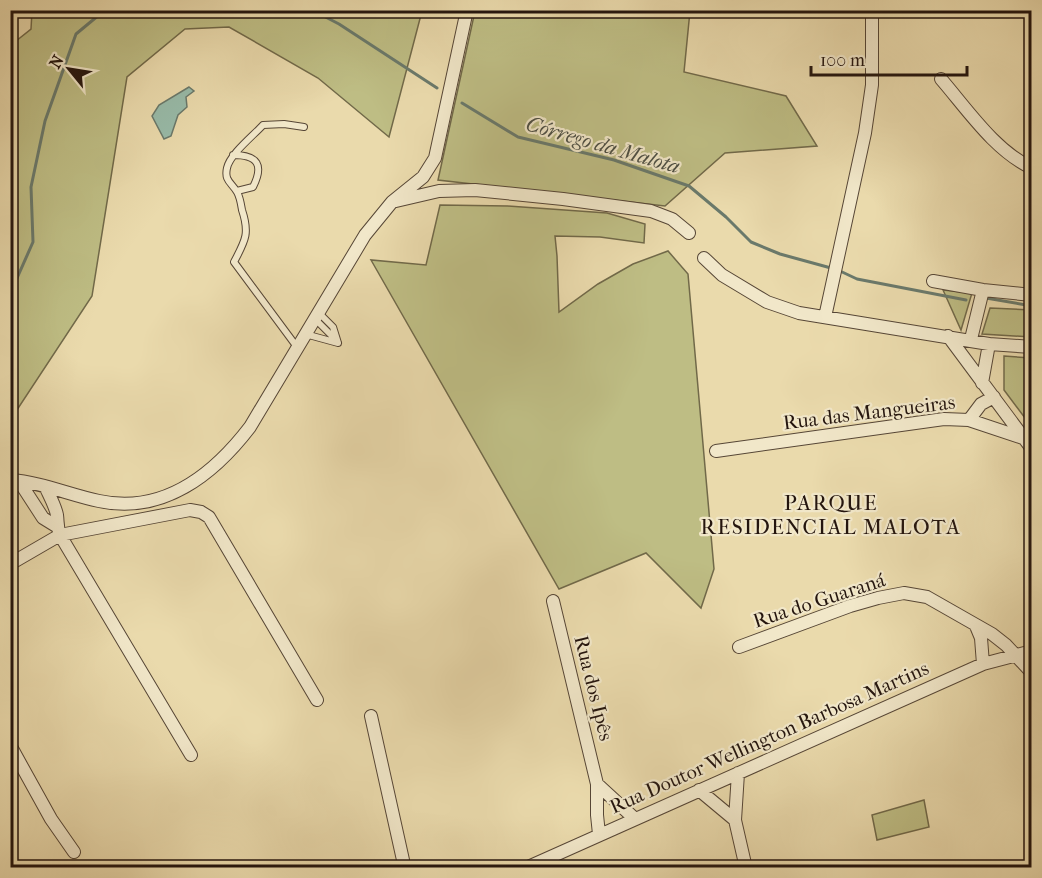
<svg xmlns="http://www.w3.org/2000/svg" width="1042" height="878" viewBox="0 0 1042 878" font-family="'IM FELL French Canon',serif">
  <rect width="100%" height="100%" fill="#eadaac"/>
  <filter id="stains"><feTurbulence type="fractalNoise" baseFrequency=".00333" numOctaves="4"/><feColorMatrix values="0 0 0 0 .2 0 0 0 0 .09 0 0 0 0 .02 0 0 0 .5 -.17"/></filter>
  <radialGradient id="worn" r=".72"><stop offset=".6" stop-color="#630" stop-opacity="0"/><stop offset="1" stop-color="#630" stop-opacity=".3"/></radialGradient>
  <!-- green -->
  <path fill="#bebd84" stroke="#716949" stroke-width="1.5" d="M32,11H422L389,137L318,78L229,27L185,29L127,77L92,296L11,419V45L31,29Z
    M475,11H690L684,72L786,96L817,146L725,153L665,206L438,180Z
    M440,205L508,206L607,213L645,224L644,243L600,237L555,236L557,256L559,312L598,284L633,264L668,251L688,274L714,569L701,608L646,553L559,589L371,260L426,265Z
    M943,290L972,293L961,330Z
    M990,308L1031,310V337L982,334Z
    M1004,356L1031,358V426L1004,390Z
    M924,800L929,827L877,840L872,815Z"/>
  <!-- water -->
  <path fill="#98bba9" stroke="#6a796b" stroke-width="1.5" d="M189,87L194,91L186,97L187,107L178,115L171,136L164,139L152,116L159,105Z"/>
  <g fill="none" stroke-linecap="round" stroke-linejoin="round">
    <!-- stream -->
    <path stroke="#6a796b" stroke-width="3" d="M312,10L339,24L437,88
      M462,103L518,137L614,160L689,186L726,217L751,242L780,254L831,268
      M840,271L857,279L966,300
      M10,294L33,242L31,187L45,121L76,34L105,10
      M986,298L1032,306"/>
    <!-- lane casing -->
    <g stroke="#564636" stroke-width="8">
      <path id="lane" d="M233,155C258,155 264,165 253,187L237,191
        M318,312L333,327L338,343
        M314,318L336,340
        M305,334L338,343
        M297,347L234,262C245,241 250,234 242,210C241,204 240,197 237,192C232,183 224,181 227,168C230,154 253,136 263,125L284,124L304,127"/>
    </g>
    <!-- street casing -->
    <g stroke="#564636" stroke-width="14">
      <path id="street" d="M941,79C967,109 995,151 1032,168
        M396,201L439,191L475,190L563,199L651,211L672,219L689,233
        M704,258L722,275L767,302L799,313L989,344L1032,347
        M933,281L983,290L1032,295
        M825,317L865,133L872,85V10
        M948,336L1032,449
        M971,339L983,290
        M982,383L989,344
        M969,420L981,404L994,397
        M716,451L944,419L969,420L1023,438
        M10,480C41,482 70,495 99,501C163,515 214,474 250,427L365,235L392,202L423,177L435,158L467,10
        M19,481L43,518L56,526
        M45,486C49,495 55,505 57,515C58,522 57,527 60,535L191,755
        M10,564L60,535L190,510L201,512L209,517L317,700
        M553,601L597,784V815L599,834
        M976,626L981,638L983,664
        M739,647L850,606L878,598L904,593L927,597L992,634L1006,645L1032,673
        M371,716L403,860V868
        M10,745L51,819L74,852
        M738,773L735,820L746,868
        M597,784L634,818
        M699,790L735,820
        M526,868L983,664L1032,651"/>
    </g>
    <!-- lane -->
    <use href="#lane" stroke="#f1e7c9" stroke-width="6"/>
    <!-- street -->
    <use href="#street" stroke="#f1e7c9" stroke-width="12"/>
  </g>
  <g text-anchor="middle" stroke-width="4.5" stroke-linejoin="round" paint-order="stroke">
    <!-- street labels -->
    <g font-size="20" fill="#24150e" stroke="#f1e7c9">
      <text transform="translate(869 412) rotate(-7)" y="7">Rua das Mangueiras</text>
      <text transform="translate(819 600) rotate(-18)" y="7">Rua do Guaraná</text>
      <text transform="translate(594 688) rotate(76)" y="7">Rua dos Ipês</text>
      <text transform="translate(769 737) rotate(-24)" y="7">Rua Doutor Wellington Barbosa Martins</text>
    </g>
    <!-- water labels -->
    <g font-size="21" font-style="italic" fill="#4d4f44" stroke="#f1e7c9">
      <text transform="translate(603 145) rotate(16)" y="7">Córrego da Malota</text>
    </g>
    <!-- neighbourhood labels -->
    <g font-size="21" letter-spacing="1.5" fill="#24150e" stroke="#f1e7c9">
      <text x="831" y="510">PARQUE<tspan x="831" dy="24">RESIDENCIAL MALOTA</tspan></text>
    </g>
  </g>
  <!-- margin -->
  <rect width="1042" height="878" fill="none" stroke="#eadaac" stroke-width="36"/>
  <rect x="12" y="12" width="1018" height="854" fill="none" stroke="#24150e" stroke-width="3"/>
  <rect x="18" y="18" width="1006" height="842" fill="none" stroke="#24150e" stroke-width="1.5"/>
  <!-- north arrow -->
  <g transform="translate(69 69) rotate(300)" stroke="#f1e7c9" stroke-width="4.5" paint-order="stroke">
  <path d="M0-4.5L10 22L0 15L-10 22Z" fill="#24150e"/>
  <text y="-9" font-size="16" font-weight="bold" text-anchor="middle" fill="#24150e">N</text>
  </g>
  <!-- scale -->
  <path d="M811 66v9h156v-9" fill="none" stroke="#24150e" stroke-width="3"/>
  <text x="820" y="66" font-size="18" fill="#24150e" stroke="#f1e7c9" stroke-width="4.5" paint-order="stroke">100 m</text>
  <rect width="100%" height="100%" filter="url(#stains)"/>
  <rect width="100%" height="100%" fill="url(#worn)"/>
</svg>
